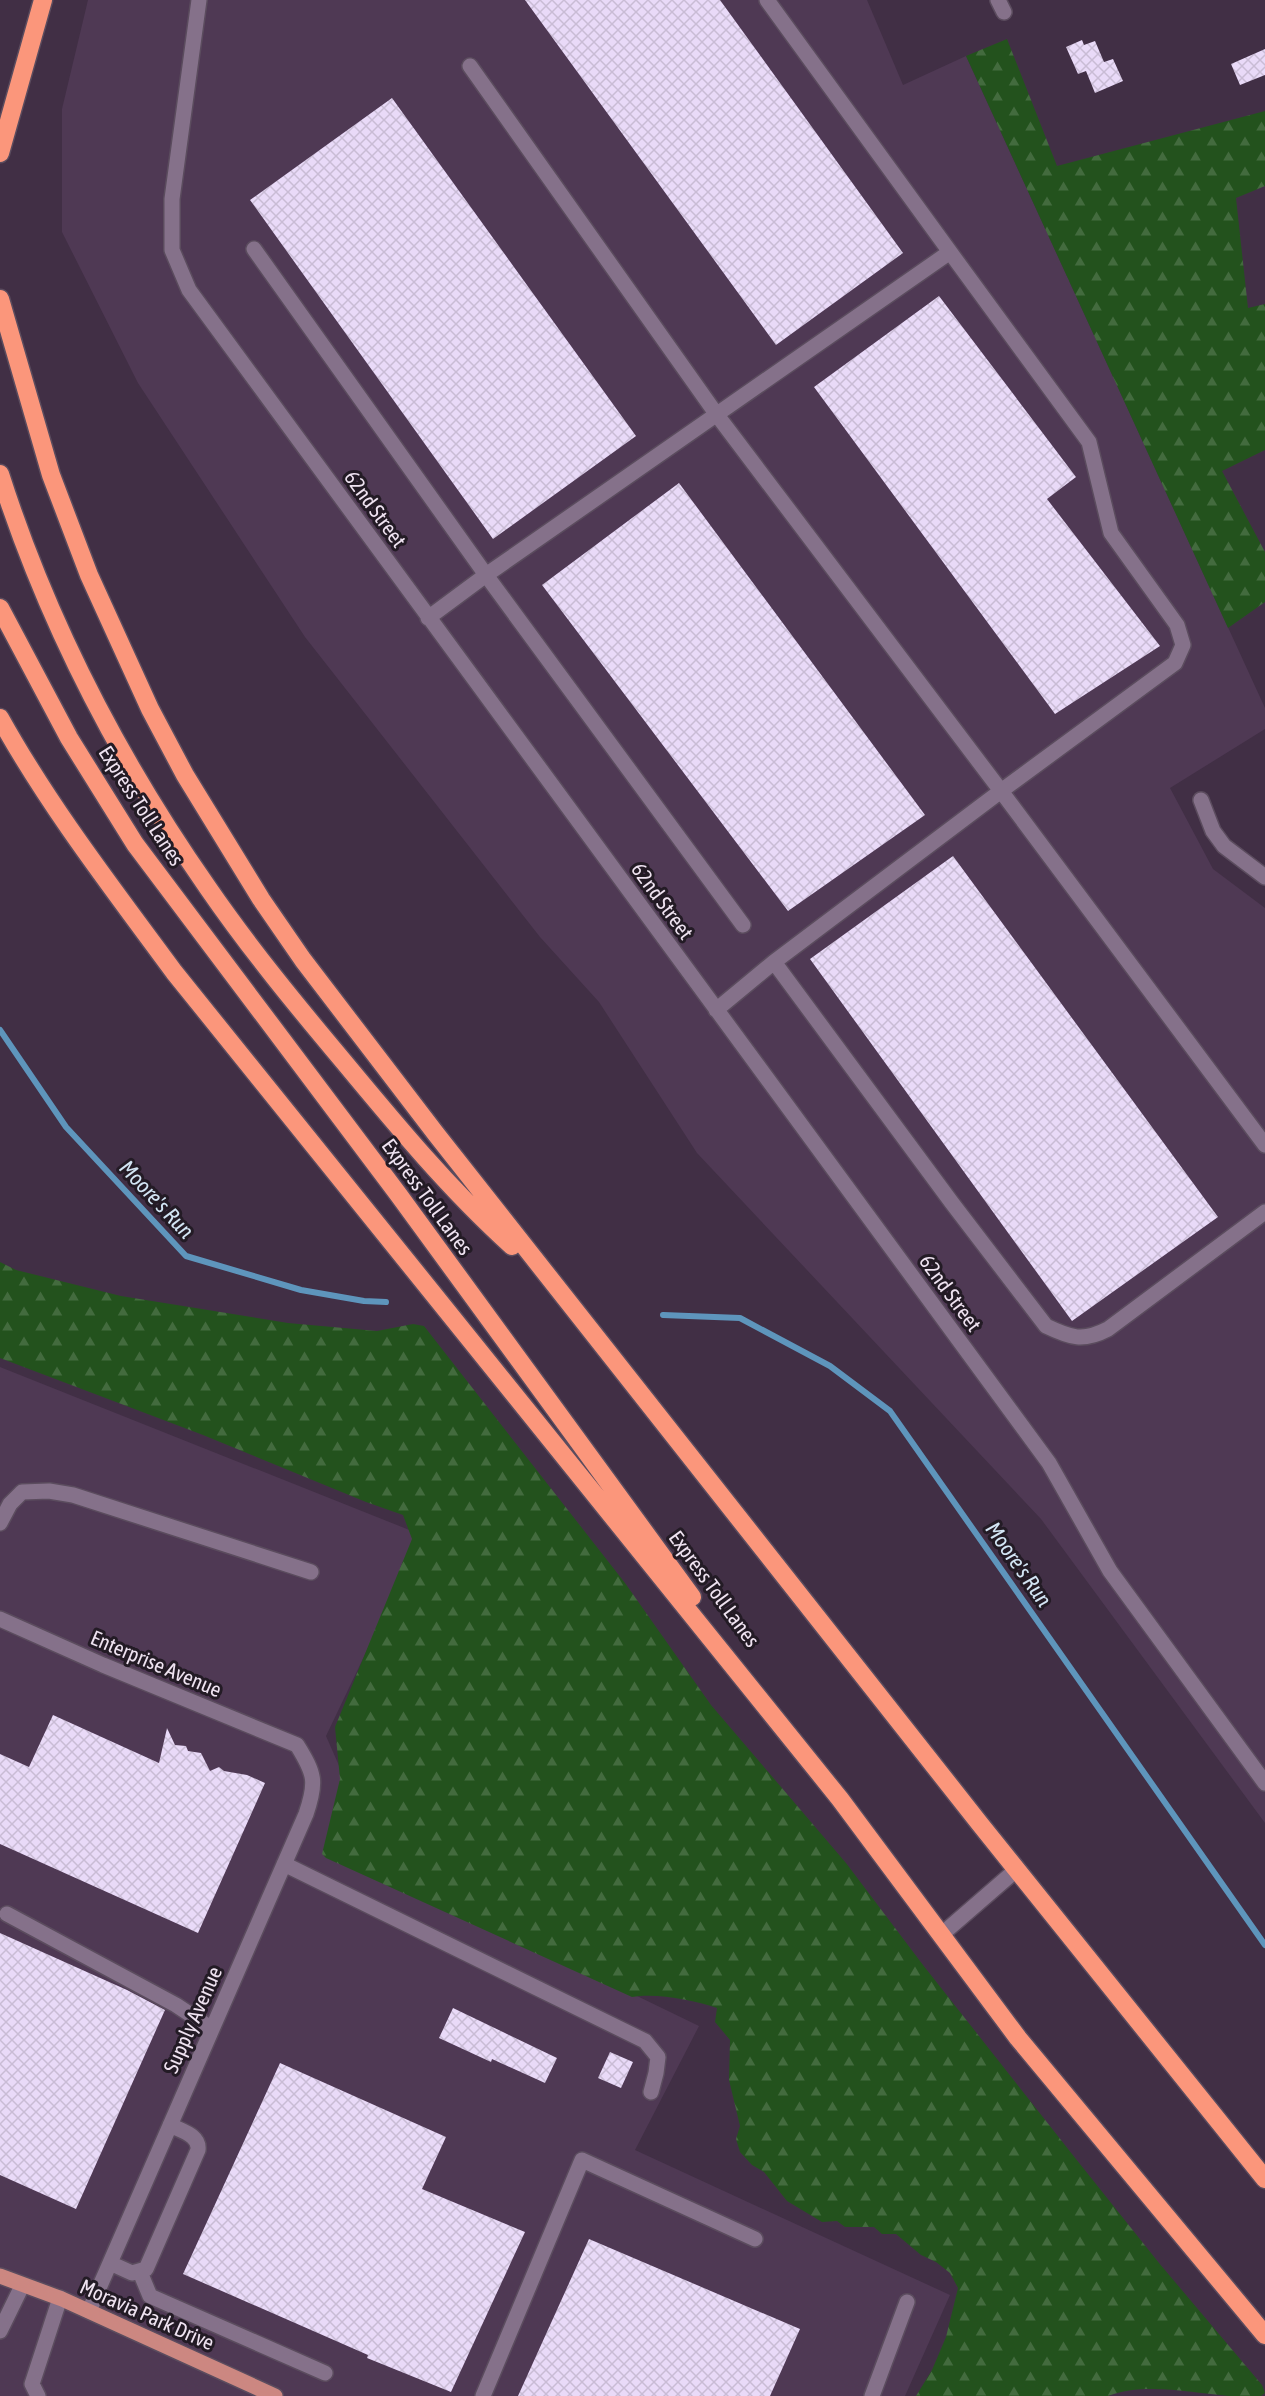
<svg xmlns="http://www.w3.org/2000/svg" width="1265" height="2396" viewBox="0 0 1265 2396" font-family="'Asap Condensed',sans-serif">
  <defs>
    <pattern id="forest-firs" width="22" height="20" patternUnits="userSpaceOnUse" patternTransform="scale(1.5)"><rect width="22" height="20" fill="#23521d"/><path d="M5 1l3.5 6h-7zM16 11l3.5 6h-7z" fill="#436b3e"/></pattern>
    <pattern id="building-cross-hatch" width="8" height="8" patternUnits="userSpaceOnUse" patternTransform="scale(1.5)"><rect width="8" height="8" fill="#e9daf8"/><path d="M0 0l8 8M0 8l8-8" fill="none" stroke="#c9bcd5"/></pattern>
  </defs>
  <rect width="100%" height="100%" fill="#412f45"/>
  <!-- built -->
  <path fill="#4f3954" d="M88,0H867L903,85L966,56L1265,708V729L1170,788L1213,869L1265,908V1823L1041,1519L697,1153L599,1002L540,937L305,637L138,383L62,232V109Z
    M0,1367L422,1535L326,1736L344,1777L329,1847L699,2026L635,2150L950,2295L905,2396H0Z"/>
  <!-- forest -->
  <path fill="url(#forest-firs)" d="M1007,39L1057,166L1265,111V186L1236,198L1248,308L1265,304V450L1222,471L1265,552V602L1228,628L966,56Z
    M0,1262L16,1270L121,1296L288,1323L377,1331L413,1324L424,1326L625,1583L711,1705L846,1863L923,1965L1072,2154L1159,2263L1262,2385L1265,2393L1261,2396C1251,2396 1239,2396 1229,2396C1192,2393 1144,2382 1108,2396H916L932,2370L946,2337L958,2288L950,2273L936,2262L921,2255L896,2234H882L874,2227H845L837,2221L822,2222L787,2201L764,2172L752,2165L740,2152L736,2139L740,2126L729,2080L730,2040L715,2022L717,2008C692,2000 658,1993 632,1997L326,1858L322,1854L340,1779L335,1727L412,1539L403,1515L366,1502L203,1435L0,1358Z"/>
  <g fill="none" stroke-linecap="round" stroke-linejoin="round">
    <!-- stream -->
    <path stroke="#5e95bc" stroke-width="6" d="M0,1030L66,1127L186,1256L301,1290L364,1301L386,1302
      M663,1315L740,1318L830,1366L890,1411L1265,1945"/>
  </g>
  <!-- building -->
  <path fill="url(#building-cross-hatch)" d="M525,0H720L903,253L776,345Z
    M1082,40L1084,45L1095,41L1104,62L1113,59L1123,81L1095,93L1086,71L1078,74L1066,47Z
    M1265,49V75L1240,85L1231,64Z
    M392,98L636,436L493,539L250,200Z
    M939,296L1076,477L1047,499L1160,646L1055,714L814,387Z
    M679,483L925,815L788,911L542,585Z
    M953,856L1218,1217L1072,1321L810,959Z
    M53,1715L159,1763L167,1728L175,1745L186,1746L188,1751L201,1753L210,1771L219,1767L224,1771L247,1775L265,1783L198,1933L0,1844V1754L29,1767Z
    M0,1933L127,1990L165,2010L76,2209L0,2175Z
    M453,2008L557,2058L545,2083L492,2059L491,2062L439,2038Z
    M610,2052L633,2062L621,2088L598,2078Z
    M280,2063L446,2137L422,2189L525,2232L451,2392L367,2358L368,2355L183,2274Z
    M589,2239L800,2329L770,2396H518Z"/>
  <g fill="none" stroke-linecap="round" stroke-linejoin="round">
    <!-- minor casing -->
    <g stroke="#5b4c5e" stroke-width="18">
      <path id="minor" d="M199,0L172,199V250L189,290L1049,1463L1110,1571L1265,1783
        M998,0L1004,12
        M470,66L717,415L1001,791L1175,663L1183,645L1177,625L1111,533L1089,442L950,252
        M254,249L486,575L743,925
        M428,618L486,575L950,252L767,0
        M1201,800L1213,831L1224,846L1265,877
        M774,962L952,1203L1046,1326C1071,1338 1083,1342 1108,1329L1265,1212
        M716,1010L774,962L1001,791L1265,1145
        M0,1523L10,1504L22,1492L49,1491L73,1495L311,1572
        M0,1619L103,1665L297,1745C315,1774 317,1782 306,1814L89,2311
        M284,1864L645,2041L658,2057L656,2073L651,2092
        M7,1914L176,2005L212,2029
        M941,1935L1016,1870
        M110,2263L132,2273L146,2269L198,2150C200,2135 181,2131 170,2125
        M140,2272L150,2296L325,2373
        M0,2331L22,2286
        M38,2396L32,2384L60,2298
        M483,2396L582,2160L755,2239
        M872,2396L907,2302"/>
    </g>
    <!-- major casing -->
    <g stroke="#5b4c5e" stroke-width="18">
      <path id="major" d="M0,2276L62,2299L275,2396"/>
    </g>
    <!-- highway casing -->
    <g stroke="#5b4c5e" stroke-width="21">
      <path id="highway" d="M0,153L43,0
        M0,299L51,475L89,575L150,709L185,775L261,899L303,960L436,1134L980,1824L1265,2179
        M0,474C47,621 120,762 208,888C250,949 297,1006 344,1062C397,1126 450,1190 512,1246
        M0,608L69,738L135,844L398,1194L692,1597
        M0,718C50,808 113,889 174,972L840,1799L1018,2038L1265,2335"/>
    </g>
    <!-- minor -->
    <use href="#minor" stroke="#85718a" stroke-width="15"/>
    <!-- major -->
    <use href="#major" stroke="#cc8781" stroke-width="15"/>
    <!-- highway -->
    <use href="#highway" stroke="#fb967b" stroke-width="18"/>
  </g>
  <g text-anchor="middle" stroke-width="6" stroke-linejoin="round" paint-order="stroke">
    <!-- street labels -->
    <g font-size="21" fill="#efe3f1" stroke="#231b25">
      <text transform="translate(375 509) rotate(54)" y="7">62nd Street</text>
      <text transform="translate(141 806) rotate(57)" y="7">Express Toll Lanes</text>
      <text transform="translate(662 901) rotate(54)" y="7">62nd Street</text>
      <text transform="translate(427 1197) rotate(54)" y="7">Express Toll Lanes</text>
      <text transform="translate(950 1293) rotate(54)" y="7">62nd Street</text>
      <text transform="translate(714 1589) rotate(54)" y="7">Express Toll Lanes</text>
      <text transform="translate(156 1664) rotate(23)" y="7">Enterprise Avenue</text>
      <text transform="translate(193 2020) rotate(-66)" y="7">Supply Avenue</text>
      <text transform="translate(147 2315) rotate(24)" y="7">Moravia Park Drive</text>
    </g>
    <!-- water labels -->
    <g font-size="22" font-style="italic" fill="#d3e5f4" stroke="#231b25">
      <text transform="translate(157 1199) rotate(47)" y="8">Moore's Run</text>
      <text transform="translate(1019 1564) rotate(55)" y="8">Moore's Run</text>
    </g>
  </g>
</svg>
